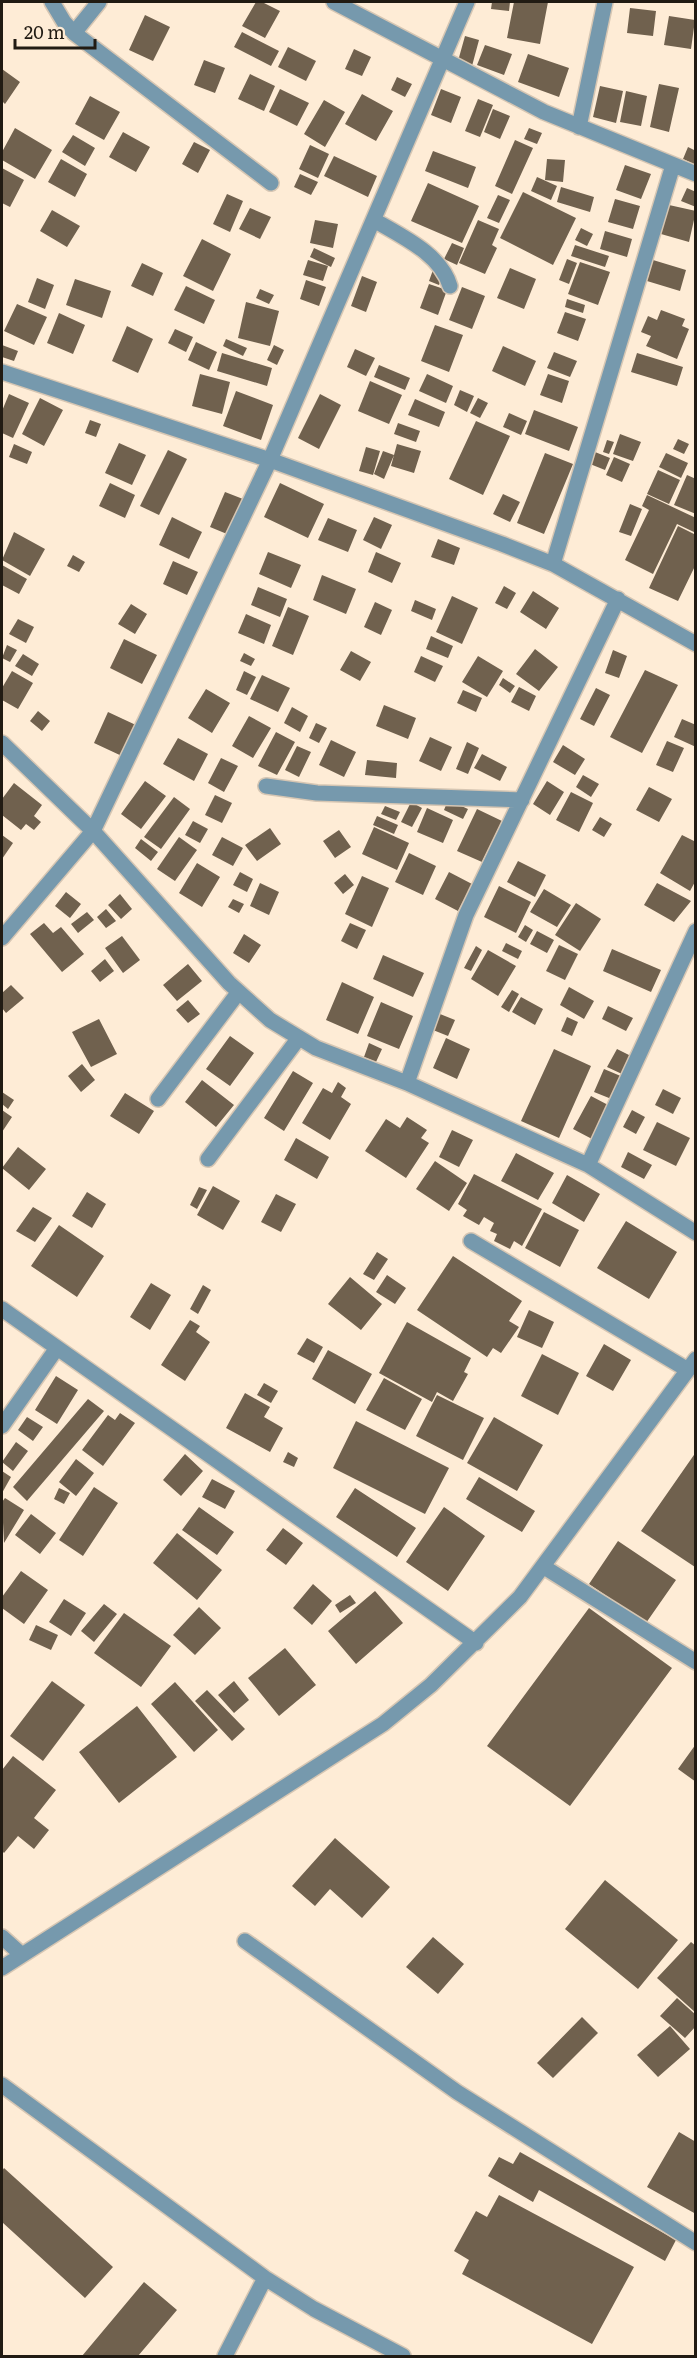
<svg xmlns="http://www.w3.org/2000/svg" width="697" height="2358" viewBox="0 0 697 2358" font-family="Literata,serif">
  <rect width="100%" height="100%" fill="#feecd6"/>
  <!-- building -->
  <path fill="#70614e" d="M256,2H262L280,11L265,38L242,26Z
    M492,2H510L509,11L491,9Z
    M514,2H548L540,44L507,38Z
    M630,8L656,11L653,36L627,33Z
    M145,15L170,27L153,61L129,50Z
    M669,16L695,20L691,49L664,45Z
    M242,32L279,51L271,66L234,47Z
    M465,36L479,40L472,66L458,61Z
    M485,45L512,54L504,75L477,65Z
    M288,47L316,61L306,81L278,67Z
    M354,49L371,57L362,76L345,69Z
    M528,54L569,68L559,97L518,82Z
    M204,60L225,68L215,93L194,85Z
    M2,69L20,82L5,104L2,101Z
    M250,74L275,86L264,111L238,99Z
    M397,77L412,84L405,97L391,90Z
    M659,84L679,88L669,132L650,127Z
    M600,86L623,91L616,123L593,117Z
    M280,89L309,103L297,126L269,112Z
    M441,89L461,97L451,123L431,115Z
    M626,91L647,96L641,126L620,122Z
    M362,94L393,111L376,141L345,124Z
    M90,96L120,112L104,140L75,124Z
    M478,99L493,105L480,137L465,131Z
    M324,100L345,112L325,147L304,134Z
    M493,109L510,116L500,139L484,132Z
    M15,128L52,150L35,179L2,160V152Z
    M529,128L542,133L537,144L524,139Z
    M123,132L150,147L136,172L109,157Z
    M73,135L95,148L85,166L62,152Z
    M515,140L533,148L512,194L495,186Z
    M194,142L210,150L198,173L182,164Z
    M310,145L329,154L318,178L299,169Z
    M688,147L696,151V165L683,159Z
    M433,151L476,167L468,188L425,171Z
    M334,156L377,176L368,197L324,176Z
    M61,159L87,174L75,197L48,182Z
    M547,159L565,160L563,182L545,180Z
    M625,165L651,174L641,199L616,190Z
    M2,168L24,180L10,207L2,203Z
    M300,174L318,182L311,195L294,187Z
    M537,177L557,186L551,200L531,191Z
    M428,183L479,206L462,243L411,221Z
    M561,187L594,197L590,212L557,202Z
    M687,188L696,192V207L681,201Z
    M523,192L576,218L553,265L500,238Z
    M227,194L243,201L230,232L213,224Z
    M498,195L510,200L499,223L487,218Z
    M615,199L640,206L633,229L608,222Z
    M669,205L696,211L689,242L661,234Z
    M250,208L271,217L260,239L239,229Z
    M52,210L80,226L67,247L40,231Z
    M315,220L338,224L333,248L310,243Z
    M478,220L499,229L492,245L497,248L485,274L459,263Z
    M581,228L593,234L587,246L575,240Z
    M605,231L632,239L627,257L600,249Z
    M202,239L231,254L213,291L183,276Z
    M452,243L464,248L457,265L444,259Z
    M575,245L609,256L605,267L571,256Z
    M314,248L335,258L331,267L310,257Z
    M567,259L577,263L569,284L559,280Z
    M308,260L328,266L323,281L303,275Z
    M653,260L686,270L680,291L647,281Z
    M580,262L610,272L598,305L568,294Z
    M142,263L163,273L153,296L131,286Z
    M510,268L536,279L524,309L497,298Z
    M433,270L444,274L439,285L429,281Z
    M362,276L377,282L366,312L351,306Z
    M37,278L54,285L45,309L28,302Z
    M75,279L111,291L102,318L66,305Z
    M306,280L326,287L319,306L300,299Z
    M429,284L447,290L438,315L420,308Z
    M186,286L215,300L204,324L174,310Z
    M462,287L485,296L472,329L449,320Z
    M260,289L274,295L269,304L256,298Z
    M567,299L585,305L583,313L565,307Z
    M246,302L279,311L270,346L238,338Z
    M17,304L47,317L34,345L4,331Z
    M661,310L685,319L682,326L689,329L677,359L646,346L651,336L641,332L648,316L657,320Z
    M565,312L586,319L578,341L557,333Z
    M59,313L85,325L73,354L47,343Z
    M435,325L463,335L449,372L421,361Z
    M127,326L153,339L138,373L112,361Z
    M175,329L193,337L186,352L168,343Z
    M226,339L247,348L243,356L223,346Z
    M196,342L217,352L209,370L188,360Z
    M2,345L18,351L14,361L2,357Z
    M274,345L284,350L277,365L267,360Z
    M503,346L536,361L525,386L492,371Z
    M355,349L375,358L366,376L347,367Z
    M554,352L577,361L570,377L547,368Z
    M222,353L272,368L267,386L217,371Z
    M637,353L683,367L677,386L631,372Z
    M379,365L410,378L405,390L374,377Z
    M200,374L230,382L222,414L192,406Z
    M427,374L453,386L446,403L419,391Z
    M548,374L569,381L562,403L540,395Z
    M370,381L402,395L389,424L358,411Z
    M460,390L474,396L467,412L454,405Z
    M236,391L273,405L261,440L223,426Z
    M9,394L29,403L13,438L2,433V411Z
    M320,394L341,405L319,449L298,438Z
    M40,398L63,410L44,446L22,434Z
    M478,398L488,403L480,418L470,413Z
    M415,399L445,412L439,427L408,415Z
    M534,410L578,427L569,451L525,434Z
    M509,413L527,421L521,435L503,427Z
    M90,420L101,424L96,437L85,433Z
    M476,421L510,436L483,495L449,479Z
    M398,423L420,431L416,442L394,434Z
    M620,434L641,442L633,461L613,454Z
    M678,439L689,444L684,454L673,449Z
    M607,440L614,442L609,454L603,452Z
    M119,443L146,455L132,485L105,473Z
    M14,444L32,452L27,464L9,457Z
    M397,444L421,451L414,473L391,466Z
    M366,447L380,451L373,475L359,471Z
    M168,450L187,459L159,515L140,506Z
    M383,451L394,455L384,479L374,474Z
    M595,452L610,458L605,470L590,464Z
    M545,453L573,464L544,534L517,523Z
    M666,453L688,463L681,478L659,467Z
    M614,457L630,464L622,482L606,475Z
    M658,470L680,480L669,504L647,494Z
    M687,475L696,479V514L674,505Z
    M110,483L135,495L125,518L99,506Z
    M280,483L324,504L308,538L264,517Z
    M225,492L243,499L227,534L210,527Z
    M503,494L520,502L510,522L493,514Z
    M647,495L696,518V533L677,524L653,574L625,560L649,510L642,506Z
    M630,504L642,509L631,536L619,532Z
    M172,517L202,532L189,559L159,545Z
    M374,517L392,525L381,549L363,540Z
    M328,518L357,530L348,552L318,540Z
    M678,526L696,535V564L678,601L649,588Z
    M14,532L45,549L30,576L2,560Z
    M438,539L460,548L454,565L431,557Z
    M268,552L301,565L291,588L259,574Z
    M376,552L401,563L392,583L368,572Z
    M73,555L85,562L79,572L67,566Z
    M173,561L198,572L187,595L163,584Z
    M2,565L27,579L19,594L2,585Z
    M322,575L356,589L346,614L313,600Z
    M504,586L516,593L507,609L495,603Z
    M258,587L287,599L280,617L251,605Z
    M533,591L559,608L546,629L520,612Z
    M452,596L478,608L462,644L436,632Z
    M415,600L436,609L432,620L411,611Z
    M375,602L392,610L381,635L364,627Z
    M131,604L147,614L135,634L118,624Z
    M288,607L309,616L293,655L272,646Z
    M246,614L271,625L264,644L238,633Z
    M18,619L34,627L26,643L9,634Z
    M431,636L453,646L448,658L426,649Z
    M124,639L157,655L142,684L110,668Z
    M7,645L17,650L10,662L2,658Z
    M535,649L558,667L539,691L516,674Z
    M613,650L627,656L619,678L605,673Z
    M351,651L371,662L360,681L340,670Z
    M244,653L255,659L251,666L240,661Z
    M23,654L39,664L32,676L15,666Z
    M421,656L443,666L435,682L414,672Z
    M478,656L503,671L487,697L462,682Z
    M645,670L678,685L642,753L610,737Z
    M12,671L33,683L18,709L2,700V688Z
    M244,671L256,677L247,695L236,690Z
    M262,675L290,688L278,712L250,699Z
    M503,678L515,686L510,693L499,685Z
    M519,687L536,696L529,711L511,702Z
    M596,688L610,695L594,726L580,719Z
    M206,689L230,703L212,733L188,718Z
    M463,690L482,698L476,712L457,703Z
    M384,705L416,718L408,739L376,726Z
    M292,707L308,716L300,732L284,723Z
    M38,711L50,721L42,731L30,721Z
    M108,712L138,726L124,757L94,743Z
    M249,716L271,728L253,758L232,746Z
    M682,719L696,725V747L674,737Z
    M316,723L327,728L319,743L309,738Z
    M276,732L295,742L277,775L258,766Z
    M430,737L452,747L441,771L419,761Z
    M178,738L208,754L194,781L163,764Z
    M331,740L356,752L344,777L319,765Z
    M667,741L684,748L673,772L656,765Z
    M467,742L479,748L468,774L456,769Z
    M563,745L585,759L575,775L553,762Z
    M297,746L311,752L299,777L285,770Z
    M482,754L507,767L500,781L474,768Z
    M221,758L238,766L224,792L208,783Z
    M367,760L397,763L396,778L365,775Z
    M583,775L599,784L591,797L576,787Z
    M145,781L166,796L141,829L121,814Z
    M547,781L564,792L550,815L533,804Z
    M14,783L42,805L34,816L41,822L34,830L26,824L21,830L2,815V799Z
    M649,787L672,799L659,822L636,810Z
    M571,792L593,803L579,832L556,820Z
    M215,795L232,803L222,823L205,815Z
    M174,797L190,809L161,849L144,837Z
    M448,800L468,809L463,819L444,810Z
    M411,802L422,808L412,827L401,822Z
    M385,806L400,812L396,820L381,814Z
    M427,808L453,820L443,843L417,832Z
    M477,809L502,821L482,862L457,851Z
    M377,816L398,825L394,834L373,825Z
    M600,817L612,824L604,837L592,830Z
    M193,821L208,829L200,843L185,835Z
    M374,827L409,843L397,870L362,854Z
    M270,828L281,844L257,861L245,845Z
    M339,830L351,847L335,858L323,841Z
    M2,835L13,843L2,859Z
    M682,835L696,842V880L690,891L660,873Z
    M179,837L197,850L175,881L157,869Z
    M222,837L243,848L233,866L212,855Z
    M141,839L158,852L151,861L135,848Z
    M409,853L436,866L423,895L395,882Z
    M518,861L546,875L535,897L507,882Z
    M197,863L220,877L202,907L179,893Z
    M240,872L253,879L247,892L233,885Z
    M449,872L472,884L458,911L435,899Z
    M345,874L354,885L343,894L334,883Z
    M362,876L389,888L372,927L345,914Z
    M260,883L279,892L269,915L250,906Z
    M657,883L691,901L674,922L644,905Z
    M499,886L531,902L516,933L484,917Z
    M544,889L571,905L557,927L530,912Z
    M66,892L81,904L70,918L55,906Z
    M120,894L132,909L121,919L108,905Z
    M233,899L244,904L239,913L228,907Z
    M576,903L601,919L580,951L555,935Z
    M106,909L116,921L106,928L97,917Z
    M87,912L94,920L78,933L71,924Z
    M44,923L53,933L61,927L84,954L62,972L30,934Z
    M350,923L366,930L357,949L341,941Z
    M525,925L533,930L526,942L518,937Z
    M537,931L554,940L547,953L530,944Z
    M244,934L261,945L249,963L233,953Z
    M122,936L140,960L123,973L105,948Z
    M506,943L522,951L518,959L502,951Z
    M559,945L578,954L565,980L546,971Z
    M476,946L482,950L471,971L464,968Z
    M612,949L661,970L651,992L603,971Z
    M488,950L516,966L498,996L471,979Z
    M383,955L424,973L413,997L373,979Z
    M105,959L114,971L100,982L91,971Z
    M188,964L202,981L177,1001L163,985Z
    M342,982L374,997L358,1034L326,1020Z
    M11,985L24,998L6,1013L2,1008V993Z
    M569,987L594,1001L584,1019L560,1005Z
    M512,990L519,994L509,1012L501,1007Z
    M521,997L543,1009L535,1025L512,1012Z
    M188,1000L200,1014L188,1023L176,1010Z
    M381,1002L413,1016L399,1049L367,1036Z
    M608,1006L633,1018L626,1031L602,1019Z
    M440,1014L455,1020L448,1036L433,1030Z
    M567,1017L578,1022L572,1036L561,1031Z
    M99,1019L117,1054L91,1067L72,1032Z
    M230,1036L254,1053L230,1086L206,1069Z
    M446,1038L470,1049L457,1079L433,1068Z
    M369,1043L382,1049L376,1062L364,1057Z
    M554,1049L591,1066L559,1138L521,1121Z
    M617,1049L631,1056L622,1074L607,1067Z
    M82,1064L95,1080L81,1092L68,1076Z
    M604,1069L623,1077L614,1100L594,1092Z
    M293,1071L313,1083L284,1131L264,1118Z
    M202,1080L234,1105L216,1127L185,1102Z
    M338,1082L346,1088L341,1097L351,1104L330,1140L302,1123L323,1088L332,1093Z
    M663,1089L681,1098L673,1114L655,1105Z
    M2,1092L14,1100L8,1109L2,1104Z
    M125,1093L154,1111L139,1134L110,1116Z
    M591,1096L610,1106L592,1139L573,1129Z
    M2,1110L12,1117L2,1132Z
    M632,1110L645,1117L636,1134L623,1127Z
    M407,1117L427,1130L421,1138L429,1143L406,1178L365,1151L386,1119L400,1128Z
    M657,1122L690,1138L676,1166L643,1150Z
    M452,1130L473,1140L459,1167L439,1157Z
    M296,1138L329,1157L317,1179L284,1160Z
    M18,1147L46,1169L29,1190L2,1168Z
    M628,1152L652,1165L644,1179L621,1167Z
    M516,1153L554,1173L538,1200L501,1181Z
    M435,1161L467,1183L449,1211L416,1189Z
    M474,1174L542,1209L522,1246L514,1241L510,1249L494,1241L497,1234L490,1231L494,1223L484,1217L479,1225L463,1216L467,1210L458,1204Z
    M567,1175L600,1194L584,1222L552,1203Z
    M213,1186L240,1201L223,1230L197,1215Z
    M199,1187L207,1190L197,1209L190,1205Z
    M87,1192L106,1204L92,1228L72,1216Z
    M276,1194L296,1204L281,1232L261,1222Z
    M33,1207L52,1218L35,1242L16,1231Z
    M544,1212L579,1230L560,1267L525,1248Z
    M626,1221L677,1252L649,1299L597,1268Z
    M59,1225L104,1256L77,1297L31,1266Z
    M377,1252L388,1259L374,1280L363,1274Z
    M453,1256L522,1301L509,1321L519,1327L501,1353L493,1348L487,1357L417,1310Z
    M387,1275L406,1288L395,1304L376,1292Z
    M350,1277L382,1304L361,1330L328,1304Z
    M151,1283L171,1295L150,1330L130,1317Z
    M203,1285L211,1290L198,1314L190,1309Z
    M529,1310L554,1322L542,1348L517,1337Z
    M190,1320L200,1326L196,1332L210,1342L185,1381L161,1365Z
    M407,1322L471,1358L464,1372L468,1374L453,1401L437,1392L432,1402L379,1373Z
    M307,1338L323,1347L314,1363L297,1354Z
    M604,1344L631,1360L613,1391L586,1376Z
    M328,1350L372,1374L355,1404L312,1379Z
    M542,1354L579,1373L558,1415L521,1396Z
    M56,1376L78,1390L57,1424L35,1410Z
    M384,1378L422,1399L405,1430L366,1410Z
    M264,1383L278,1391L271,1403L257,1395Z
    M245,1393L270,1407L264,1417L283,1428L270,1452L226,1428Z
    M437,1395L484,1418L463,1460L416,1436Z
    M88,1399L104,1411L27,1501L13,1487Z
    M120,1413L135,1423L103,1466L82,1450L108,1415L115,1420Z
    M27,1417L43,1427L33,1441L18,1430Z
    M494,1417L543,1445L517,1491L467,1463Z
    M356,1421L449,1468L425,1514L333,1468Z
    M16,1442L28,1451L13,1471L2,1462Z
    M288,1452L298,1458L294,1467L283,1462Z
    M696,1452V1566L695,1567L641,1531Z
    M185,1454L203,1471L181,1496L163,1480Z
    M76,1459L94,1473L76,1496L59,1482Z
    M2,1471L11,1477L2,1493Z
    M479,1477L535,1511L522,1532L466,1499Z
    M212,1479L235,1491L225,1509L202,1497Z
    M94,1487L118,1503L83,1556L59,1540Z
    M59,1488L70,1493L64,1504L54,1499Z
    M355,1488L416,1528L397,1557L336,1517Z
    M5,1498L24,1510L4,1543L2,1502Z
    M199,1507L234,1532L217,1555L182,1530Z
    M444,1507L485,1536L448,1591L406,1562Z
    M31,1514L56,1533L40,1554L15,1535Z
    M283,1528L303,1543L286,1565L266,1550Z
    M177,1533L222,1570L197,1600L153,1563Z
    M618,1541L676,1580L646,1623L589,1584Z
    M21,1571L48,1590L24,1624L2,1608V1597Z
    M313,1584L332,1601L312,1625L293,1608Z
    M375,1591L403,1623L356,1664L328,1631Z
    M350,1595L356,1603L340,1613L335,1605Z
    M64,1599L86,1613L71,1636L49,1622Z
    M104,1604L117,1614L94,1642L81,1631Z
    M199,1607L221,1628L195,1655L173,1635Z
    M589,1608L672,1668L570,1806L487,1746Z
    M124,1613L171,1646L141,1687L94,1653Z
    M36,1625L58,1635L51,1650L29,1640Z
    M285,1648L316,1685L279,1716L248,1678Z
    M52,1681L85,1705L43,1761L10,1736Z
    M234,1681L249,1700L234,1713L218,1695Z
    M175,1682L218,1730L194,1752L151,1704Z
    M207,1690L245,1729L232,1741L195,1701Z
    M137,1706L177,1757L119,1803L79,1752Z
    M696,1744V1782L678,1769Z
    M13,1756L56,1790L34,1818L49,1830L34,1849L18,1836L4,1853L2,1851V1770Z
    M335,1838L390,1887L362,1918L330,1889L315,1906L292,1886Z
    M605,1880L678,1940L638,1989L565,1929Z
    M433,1937L464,1964L438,1994L406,1967Z
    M691,1942L696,1946V2013L657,1978Z
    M677,1998L696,2015V2026L685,2038L660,2016Z
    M582,2017L598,2033L553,2078L537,2063Z
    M670,2026L690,2049L658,2077L637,2055Z
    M679,2132L696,2142V2214L647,2187Z
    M520,2152L676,2240L665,2261L539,2190L533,2202L488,2176L499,2157L513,2164Z
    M4,2168L113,2267L85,2298L2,2222V2171Z
    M499,2195L634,2267L592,2344L462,2274L469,2260L454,2251L476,2211L487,2217Z
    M144,2282L177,2310L138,2356H82Z"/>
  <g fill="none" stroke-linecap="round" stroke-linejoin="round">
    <!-- minor casing -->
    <g stroke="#d6c6b3" stroke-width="18">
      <path id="minor" d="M52,2L64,22L74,33L99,2
        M334,2L544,112L696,174
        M74,33L271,183
        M579,127L605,2
        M374,220C401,236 441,254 450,286
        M2,372L270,460L502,544L553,564L696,644
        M553,564L673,165
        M2,743L93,831L229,983L270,1020L316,1048L407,1083L588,1165L696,1233
        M266,786L317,793L522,800
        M2,938L93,831L270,460L467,2
        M407,1083L466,915L618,599
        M158,1099L238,993
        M208,1159L298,1039
        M588,1165L696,931
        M471,1241L688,1370
        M2,1309L476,1643
        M2,1426L57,1348
        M544,1567L696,1662
        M2,1937L22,1955
        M245,1941L457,2092L696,2243
        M2,1968L383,1724L431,1685L520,1597L696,1359
        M2,2085L265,2278L314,2309L403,2356
        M225,2356L265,2278"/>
    </g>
    <!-- minor -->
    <use href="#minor" stroke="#7699ad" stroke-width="15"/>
  </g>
  <!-- border -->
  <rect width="697" height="2358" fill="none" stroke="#211b13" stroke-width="6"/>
  <!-- scale -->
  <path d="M15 39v9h80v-9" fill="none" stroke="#211b13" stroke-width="3"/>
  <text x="24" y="39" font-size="18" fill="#211b13" stroke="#feecd6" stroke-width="4.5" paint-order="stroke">20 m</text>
</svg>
